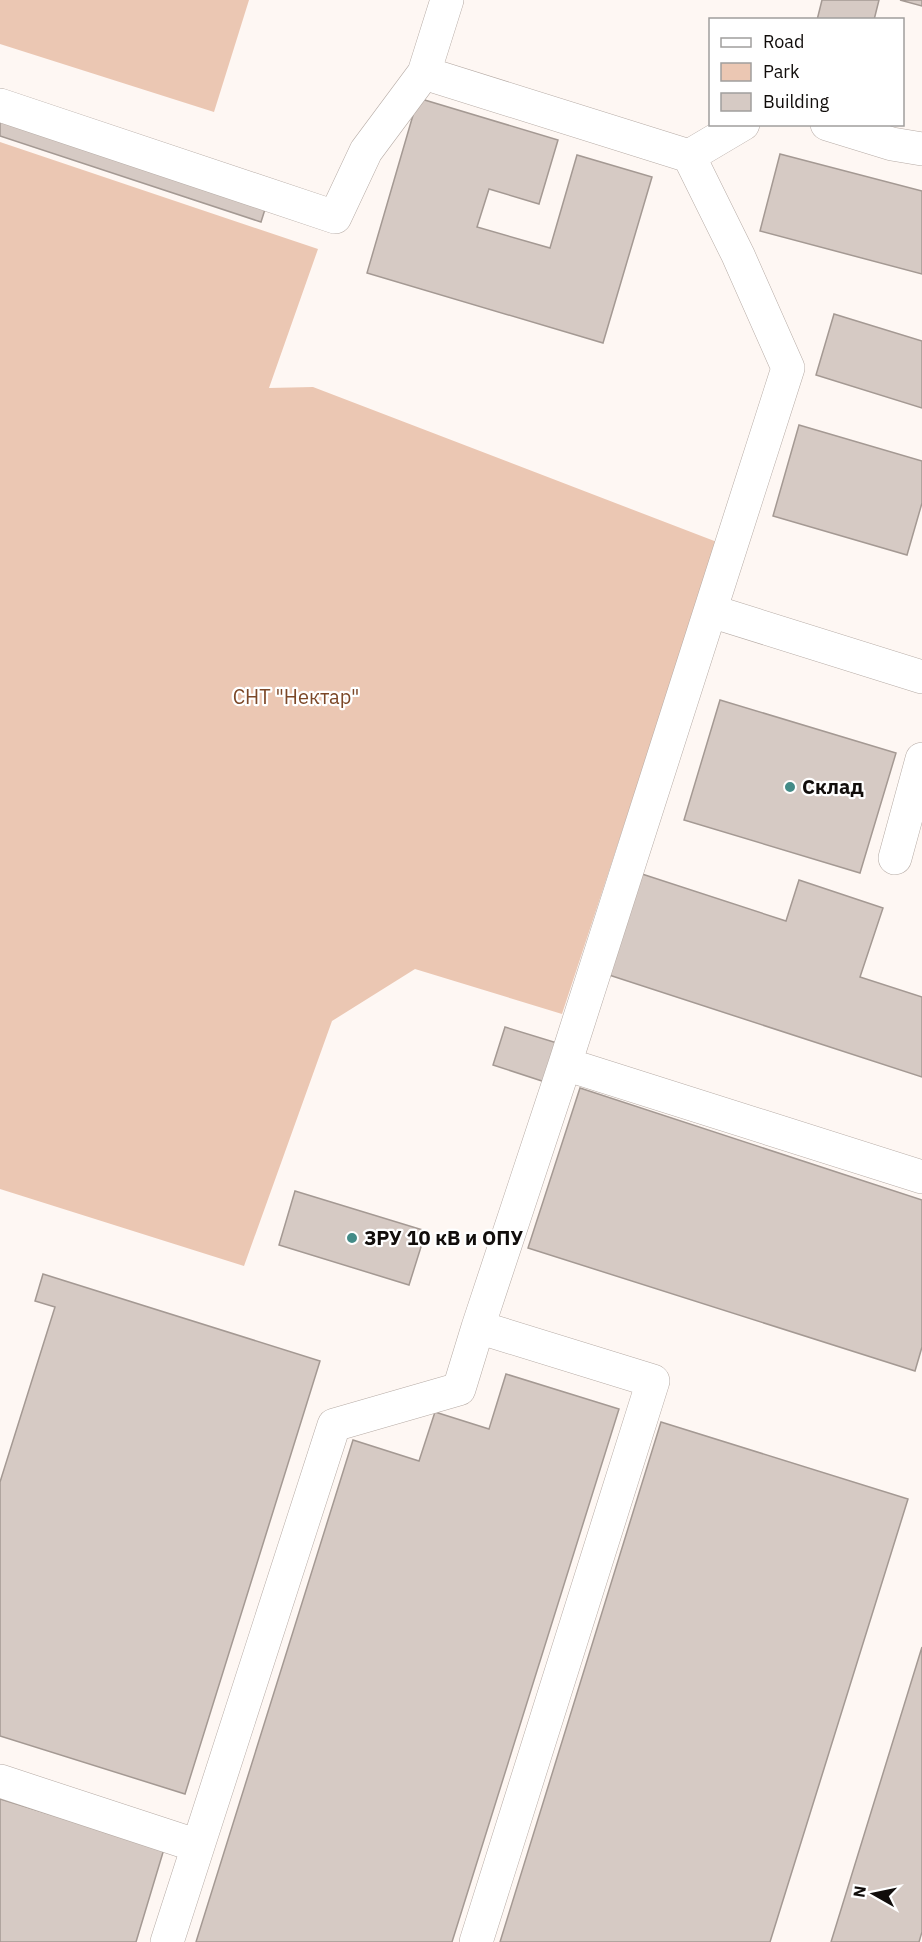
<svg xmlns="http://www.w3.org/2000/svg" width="922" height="1942" viewBox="0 0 922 1942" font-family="'IBM Plex Sans',sans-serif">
  <rect width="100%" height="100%" fill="#fef7f3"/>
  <!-- green -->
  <path fill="#ebc7b3" d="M0,0H249L214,112L0,44Z
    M0,142L318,249L269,388L313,387L717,542L562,1014L415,969L332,1021L244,1266L0,1189Z"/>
  <!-- building -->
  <path fill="#d6cac4" stroke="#a49993" stroke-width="1.5" d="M822,0H879L874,20H817Z
    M900,0H922V6Z
    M418,98L558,140L539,204L489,189L477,227L550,248L577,155L652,177L603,343L367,273Z
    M0,115L267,203L261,222L0,136Z
    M780,154L922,191V274L760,231Z
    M834,314L922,341V408L816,375Z
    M799,425L922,461V503L907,555L773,516Z
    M720,700L896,753L860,873L684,820Z
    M642,874L786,921L799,880L883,908L860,977L922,997V1077L609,975Z
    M505,1027L557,1043L545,1082L493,1065Z
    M580,1088L922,1200V1347L915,1371L528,1248Z
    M295,1191L426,1231L409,1285L279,1245Z
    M43,1274L320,1361L185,1794L0,1736V1482L55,1307L35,1301Z
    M506,1374L619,1409L452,1942H196L353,1440L419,1461L435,1412L489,1429Z
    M661,1422L908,1499L770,1942H500Z
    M922,1647V1932L919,1942H831Z
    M0,1799L164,1849L136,1942H0Z"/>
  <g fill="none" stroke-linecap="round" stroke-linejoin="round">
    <!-- minor casing -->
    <g stroke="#b6aba5" stroke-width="34">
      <path id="minor" d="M447,0L424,73L689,156L738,255L788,368L565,1064L478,1327
        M0,105L335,217L366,151L424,73
        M827,124L892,144L922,149
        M689,156L743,124
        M711,611L922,677
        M895,858L922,759
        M565,1064L922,1177
        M0,1781L198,1846
        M167,1942L334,1425L459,1389L478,1327L653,1381L476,1942"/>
    </g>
    <!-- minor -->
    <use href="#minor" stroke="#fff" stroke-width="33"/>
  </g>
  <!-- markers -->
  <g fill="#438b87" stroke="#fff" stroke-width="2">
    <circle cx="790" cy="787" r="6"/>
    <circle cx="352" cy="1238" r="6"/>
  </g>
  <g text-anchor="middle" stroke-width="4.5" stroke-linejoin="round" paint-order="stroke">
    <!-- park labels -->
    <g font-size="20" fill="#7c4828" stroke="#fff">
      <text x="296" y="704">СНТ "Нектар"</text>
    </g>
    <!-- poi labels -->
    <g font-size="20" font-weight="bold" fill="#110d0b" stroke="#fff" text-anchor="start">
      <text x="802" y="794">Склад</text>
      <text x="364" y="1245">ЗРУ 10 кВ и ОПУ</text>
    </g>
  </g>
  <!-- legend -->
  <rect x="709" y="18" width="195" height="108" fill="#ffffff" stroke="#a09e9d" stroke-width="1.5"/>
  <rect x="721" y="38" width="30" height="9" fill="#ffffff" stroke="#a09e9d" stroke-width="1.5"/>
  <text x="763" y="48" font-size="18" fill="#110d0b">Road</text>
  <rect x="721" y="63" width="30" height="18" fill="#ebc7b3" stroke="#a09e9d" stroke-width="1.5"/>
  <text x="763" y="78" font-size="18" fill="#110d0b">Park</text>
  <rect x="721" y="93" width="30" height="18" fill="#d6cac4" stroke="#a09e9d" stroke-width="1.5"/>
  <text x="763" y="108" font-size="18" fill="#110d0b">Building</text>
  <!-- north arrow -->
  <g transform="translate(874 1894) rotate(279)" stroke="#ffffff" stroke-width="4.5" paint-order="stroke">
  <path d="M0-4.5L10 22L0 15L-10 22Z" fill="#110d0b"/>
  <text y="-9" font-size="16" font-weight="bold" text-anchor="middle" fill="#110d0b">N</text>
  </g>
</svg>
